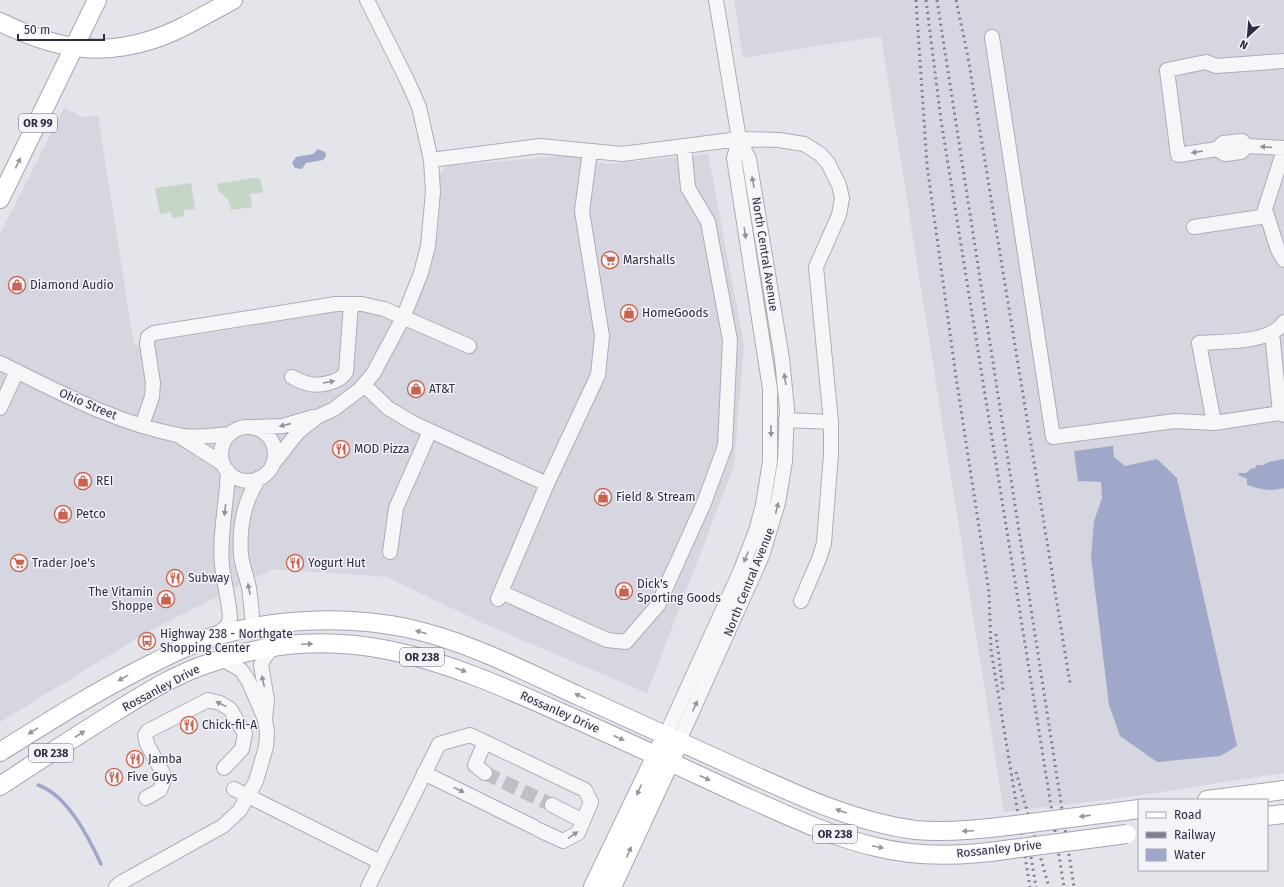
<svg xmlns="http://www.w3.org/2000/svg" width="1284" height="887" viewBox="0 0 1284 887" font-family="'Fira Sans',sans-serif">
  <rect width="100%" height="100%" fill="#e4e4eb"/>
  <!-- built -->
  <path fill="#d6d6e0" d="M734,0H1284V773L1116,799L1004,812L881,36L743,58Z
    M64,108L82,117L98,115L134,345L338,312L360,311L378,315L407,327L429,270L437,236L440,210L439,177L442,170L447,166L572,155L608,164L708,154L744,345L734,466L647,693L487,625L387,577L273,569L151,630L0,722V234Z"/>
  <!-- green -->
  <path fill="#c5d5c6" d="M252,178H260L263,192L250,194L252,207L231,210L228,199L219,192L217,184Z
    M191,183L195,209L184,210V216L172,218L171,212L160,214L155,188Z"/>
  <!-- water -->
  <path fill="#a0a8c9" d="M318,149L325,152L326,156L323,160L306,163L302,169L295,168L292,163L296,157L313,154Z
    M1113,446L1114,457L1125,466L1157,459L1177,478L1237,746L1220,756L1157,762L1120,736L1109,705L1091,557L1094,521L1102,498L1101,482L1078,481L1074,451Z
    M1284,459V488C1268,492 1262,489 1247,485V479L1238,475L1239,473H1246L1252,468L1254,469L1257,465H1264L1266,463H1269L1268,462Z"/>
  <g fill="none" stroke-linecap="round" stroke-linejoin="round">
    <!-- stream -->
    <path stroke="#a0a8c9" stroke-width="3.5" d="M38,785C67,795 88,836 101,864"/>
    <!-- minor-tunnel -->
    <path stroke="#bfbfc9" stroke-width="14" stroke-dasharray="14 7" stroke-linecap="butt" d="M485,773L552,805"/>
    <!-- minor casing -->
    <g stroke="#adadb9" stroke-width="16">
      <path id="minor" d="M992,37L1053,437L1175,421L1214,423
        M1284,61L1216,66L1206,62L1167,70L1178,155L1217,149L1223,143L1242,141L1247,146L1284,148
        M1217,149L1225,154L1241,152L1247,146
        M1284,150L1265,209L1278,250L1284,260
        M431,160L540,146L622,154L739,139L779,140L804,144L820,154L828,163L839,185L842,198L839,215L816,267L831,422V454L824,543L819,559L801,601
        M1194,227L1267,216
        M1284,322C1271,344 1222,341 1199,343L1214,423L1280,413L1284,415
        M1272,332L1280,413
        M0,363C57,391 115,423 178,435C195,439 214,435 230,434
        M292,377C296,379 301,382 306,383C318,387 340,383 346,372L351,304
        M364,385L388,408L413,423L547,484L598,375L602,336L582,211L590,151
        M0,408L17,371
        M786,420L831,422
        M142,425L152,397L153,383L147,344L148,337L154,333L336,304H362L384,309L469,346
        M255,427L283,426L313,417
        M221 454a27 27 0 1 1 54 0a27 27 0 1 1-54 0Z
        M181,437L223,464
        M273,464L298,432L317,417L334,409L359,390L373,374L403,318L421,273L428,246L433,192L431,160L419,107L408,82L367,0
        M390,552L396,508L430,431
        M501,592L607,640L626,642L658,605L704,503L725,446L730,340L708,222L688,188L684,146
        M498,599L547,484
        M253,628C252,614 251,601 249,588C247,577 242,566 241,555C239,528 244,501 259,478
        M217,635L228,625L230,618C229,600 224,583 222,566C219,535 227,502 228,471
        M222,659L241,670L248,680L265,719
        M666,735L740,572L756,531L763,505L770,461V389L734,158L739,139
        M679,741L762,556L778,503L785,461L787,409L782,359L749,159L739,139L716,0
        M485,742L475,765L485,773
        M424,773L534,827
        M234,789L380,862
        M146,798L160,790L165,777L147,744L145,735L148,731L208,700L220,703L230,709L245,734L242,749L224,768
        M552,805L583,821
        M116,887L122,882L223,826L240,810L256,781L266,747L267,733L265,719L267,700L261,665L264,658L273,647
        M368,887L439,744L470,735L585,790L591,802L578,833L563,841L539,830"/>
    </g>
    <!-- major casing -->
    <g stroke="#a3a5b6" stroke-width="20">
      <path id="major" d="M0,22C49,46 96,58 151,40C180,31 206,14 233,0
        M0,199L97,0
        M0,752C48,722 95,692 145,667C169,655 194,642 219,635C280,618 346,616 407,628C467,641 524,671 579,696C633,720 687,745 742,770C797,795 854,822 915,830C946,833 976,830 1007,826
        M0,786C38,761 76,736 115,712C144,694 174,675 207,664C342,616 441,659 564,714C626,741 687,770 748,798C789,816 832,837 876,847C920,858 967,856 1012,849
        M1207,800L1284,790
        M1124,811L1139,809
        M1267,816L1284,814
        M593,887L661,745
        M612,887L675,751"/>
    </g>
    <!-- minor -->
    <use href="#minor" stroke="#f6f6f9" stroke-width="14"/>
    <!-- major -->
    <use href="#major" stroke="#fff" stroke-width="18"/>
    <!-- rail -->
    <path stroke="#7e7f94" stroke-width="3" stroke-dasharray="2 4" stroke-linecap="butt" d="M916,0L927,165L956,377L989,592L991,650L1030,887
      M926,0L941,120L1064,887
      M937,0L1074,887
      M956,0L968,57L1070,683
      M996,634L1003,690
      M1016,772L1049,887
      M1031,857L1036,887"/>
    <!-- major-bridge casing -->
    <g stroke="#a3a5b6" stroke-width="20" stroke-linecap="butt">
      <path id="major-bridge" d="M1007,826L1124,811
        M1012,849L1127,834"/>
    </g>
    <!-- major-bridge -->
    <use href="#major-bridge" stroke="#fff" stroke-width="18"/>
  </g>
  <!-- one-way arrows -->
  <defs><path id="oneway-solid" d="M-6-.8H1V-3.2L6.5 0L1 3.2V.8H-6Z"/></defs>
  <g fill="#91929e">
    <use href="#oneway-solid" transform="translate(1266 147) rotate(-176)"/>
    <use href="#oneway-solid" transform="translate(1197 152) rotate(171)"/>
    <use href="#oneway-solid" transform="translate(753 182) rotate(-100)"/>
    <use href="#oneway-solid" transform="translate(745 233) rotate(81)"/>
    <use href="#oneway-solid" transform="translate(785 379) rotate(-98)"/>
    <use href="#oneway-solid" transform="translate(329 382) rotate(-10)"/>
    <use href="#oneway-solid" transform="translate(285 425) rotate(167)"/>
    <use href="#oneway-solid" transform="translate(771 431) rotate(89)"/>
    <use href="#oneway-solid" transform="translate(777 508) rotate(-76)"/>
    <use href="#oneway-solid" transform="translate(225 510) rotate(97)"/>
    <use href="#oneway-solid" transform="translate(746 557) rotate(112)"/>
    <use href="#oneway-solid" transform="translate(249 589) rotate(-101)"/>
    <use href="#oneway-solid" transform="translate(263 681) rotate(-103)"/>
    <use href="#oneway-solid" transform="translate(221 704) rotate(-154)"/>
    <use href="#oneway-solid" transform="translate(695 706) rotate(-66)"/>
    <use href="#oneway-solid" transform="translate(459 790) rotate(26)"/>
    <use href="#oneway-solid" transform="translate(573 835) rotate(-35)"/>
  </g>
  <g fill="#9696a1">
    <use href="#oneway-solid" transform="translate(18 163) rotate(-64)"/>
    <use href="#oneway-solid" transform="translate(421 632) rotate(-164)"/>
    <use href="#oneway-solid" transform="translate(307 644) rotate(-2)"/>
    <use href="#oneway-solid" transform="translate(461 670) rotate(20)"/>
    <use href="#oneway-solid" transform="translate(123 678) rotate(151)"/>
    <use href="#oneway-solid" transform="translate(580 696) rotate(-156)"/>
    <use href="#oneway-solid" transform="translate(33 731) rotate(148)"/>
    <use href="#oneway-solid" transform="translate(80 734) rotate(-33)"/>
    <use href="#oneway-solid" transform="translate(619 738) rotate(24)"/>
    <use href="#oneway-solid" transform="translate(705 778) rotate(25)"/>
    <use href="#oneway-solid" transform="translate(639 790) rotate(114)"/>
    <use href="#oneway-solid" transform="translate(841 811) rotate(-160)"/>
    <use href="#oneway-solid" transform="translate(1085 816) rotate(173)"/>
    <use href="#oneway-solid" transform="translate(968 831) rotate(178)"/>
    <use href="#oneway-solid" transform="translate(878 847) rotate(12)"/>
    <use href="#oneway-solid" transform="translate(629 852) rotate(-66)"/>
  </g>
  <!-- icons -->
  <defs>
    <g id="supermarket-ring" transform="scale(0.9)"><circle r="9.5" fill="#f3f4f8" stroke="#ca624f" stroke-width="1.5"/><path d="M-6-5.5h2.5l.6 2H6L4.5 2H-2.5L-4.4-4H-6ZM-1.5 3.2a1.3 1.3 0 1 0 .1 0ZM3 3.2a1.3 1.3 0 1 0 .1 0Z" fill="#ca624f"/></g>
    <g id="shop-ring" transform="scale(0.9)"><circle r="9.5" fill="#f3f4f8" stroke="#ca624f" stroke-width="1.5"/><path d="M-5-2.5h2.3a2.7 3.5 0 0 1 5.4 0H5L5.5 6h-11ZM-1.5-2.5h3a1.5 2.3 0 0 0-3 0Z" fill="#ca624f"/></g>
    <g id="restaurant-ring" transform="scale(0.9)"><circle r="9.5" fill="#f3f4f8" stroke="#ca624f" stroke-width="1.5"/><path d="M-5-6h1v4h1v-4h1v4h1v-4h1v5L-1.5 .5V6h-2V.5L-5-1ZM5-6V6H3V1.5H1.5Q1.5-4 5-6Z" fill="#ca624f"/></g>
    <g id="bus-ring" transform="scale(0.9)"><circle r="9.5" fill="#f3f4f8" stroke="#ca624f" stroke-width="1.5"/><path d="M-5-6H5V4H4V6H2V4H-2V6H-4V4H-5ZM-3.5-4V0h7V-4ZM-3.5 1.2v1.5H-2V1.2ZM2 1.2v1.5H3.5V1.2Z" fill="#ca624f"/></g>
  </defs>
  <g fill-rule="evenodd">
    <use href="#supermarket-ring" x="610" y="260"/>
    <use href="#shop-ring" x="17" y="285"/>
    <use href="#shop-ring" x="629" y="313"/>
    <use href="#shop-ring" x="416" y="389"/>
    <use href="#restaurant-ring" x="341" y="449"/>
    <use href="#shop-ring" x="83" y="481"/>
    <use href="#shop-ring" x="603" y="497"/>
    <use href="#shop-ring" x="63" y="514"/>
    <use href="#supermarket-ring" x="19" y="563"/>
    <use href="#restaurant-ring" x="295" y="563"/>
    <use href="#restaurant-ring" x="175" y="578"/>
    <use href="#shop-ring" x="624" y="591"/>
    <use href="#shop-ring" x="166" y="599"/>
    <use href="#bus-ring" x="147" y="641"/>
    <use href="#restaurant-ring" x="189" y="725"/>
    <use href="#restaurant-ring" x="135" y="759"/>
    <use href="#restaurant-ring" x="114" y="777"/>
  </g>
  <g text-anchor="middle" stroke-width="3" stroke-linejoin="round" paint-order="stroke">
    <!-- shield labels -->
    <g fill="#f3f4f8" stroke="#686979" stroke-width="1">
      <rect x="19" y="114" width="38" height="18" rx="3"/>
      <rect x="400" y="648" width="44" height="18" rx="3"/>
      <rect x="29" y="744" width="44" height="18" rx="3"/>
      <rect x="813" y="825" width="44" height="18" rx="3"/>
    </g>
    <g font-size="11" font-weight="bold" fill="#2c2d43">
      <text x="38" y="127">OR 99</text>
      <text x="422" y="661">OR 238</text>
      <text x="51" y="757">OR 238</text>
      <text x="835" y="838">OR 238</text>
    </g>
    <!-- street labels -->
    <g font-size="12" fill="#2c2d43" stroke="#f3f4f8">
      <text transform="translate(765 254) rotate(81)" y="4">North Central Avenue</text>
      <text transform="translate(88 404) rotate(23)" y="4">Ohio Street</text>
      <text transform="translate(749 582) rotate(-68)" y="4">North Central Avenue</text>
      <text transform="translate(161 688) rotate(-28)" y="4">Rossanley Drive</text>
      <text transform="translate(560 712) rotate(24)" y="4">Rossanley Drive</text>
      <text transform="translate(999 849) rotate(-6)" y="4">Rossanley Drive</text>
    </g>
    <!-- poi labels -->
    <g font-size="12" fill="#2c2d43" stroke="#f3f4f8" text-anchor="start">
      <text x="623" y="264">Marshalls</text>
      <text x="30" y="289">Diamond Audio</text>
      <text x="642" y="317">HomeGoods</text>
      <text x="429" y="393">AT&amp;T</text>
      <text x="354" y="453">MOD Pizza</text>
      <text x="96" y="485">REI</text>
      <text x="616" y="501">Field &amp; Stream</text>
      <text x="76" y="518">Petco</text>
      <text x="32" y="567">Trader Joe's</text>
      <text x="308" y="567">Yogurt Hut</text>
      <text x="188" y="582">Subway</text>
      <text x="637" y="588">Dick's<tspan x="637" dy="14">Sporting Goods</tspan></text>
      <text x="153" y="596" text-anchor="end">The Vitamin<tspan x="153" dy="14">Shoppe</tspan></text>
      <text x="160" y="638">Highway 238 - Northgate<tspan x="160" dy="14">Shopping Center</tspan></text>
      <text x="202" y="729">Chick-fil-A</text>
      <text x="148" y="763">Jamba</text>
      <text x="127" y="781">Five Guys</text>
    </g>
  </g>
  <!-- legend -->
  <rect x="1138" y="799" width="130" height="72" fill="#f3f4f8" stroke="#a3a4b0"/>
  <rect x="1146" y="812" width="20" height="6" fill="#ffffff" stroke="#a3a4b0"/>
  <text x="1174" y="819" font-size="12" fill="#2c2d43">Road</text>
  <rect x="1146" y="832" width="20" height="6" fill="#7e7f94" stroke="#a3a4b0"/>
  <text x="1174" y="839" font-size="12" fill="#2c2d43">Railway</text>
  <rect x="1146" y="849" width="20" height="12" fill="#a0a8c9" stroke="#a3a4b0"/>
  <text x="1174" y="859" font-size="12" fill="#2c2d43">Water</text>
  <!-- north arrow -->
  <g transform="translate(1248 36) rotate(206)" stroke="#f3f4f8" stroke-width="3" paint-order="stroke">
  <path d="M0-3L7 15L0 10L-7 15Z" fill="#2c2d43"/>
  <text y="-6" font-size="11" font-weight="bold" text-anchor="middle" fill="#2c2d43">N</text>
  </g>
  <!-- scale -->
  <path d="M18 34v6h86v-6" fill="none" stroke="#2c2d43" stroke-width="2"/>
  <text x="24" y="34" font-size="12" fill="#2c2d43" stroke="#f3f4f8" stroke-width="3" paint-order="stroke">50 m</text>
</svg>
